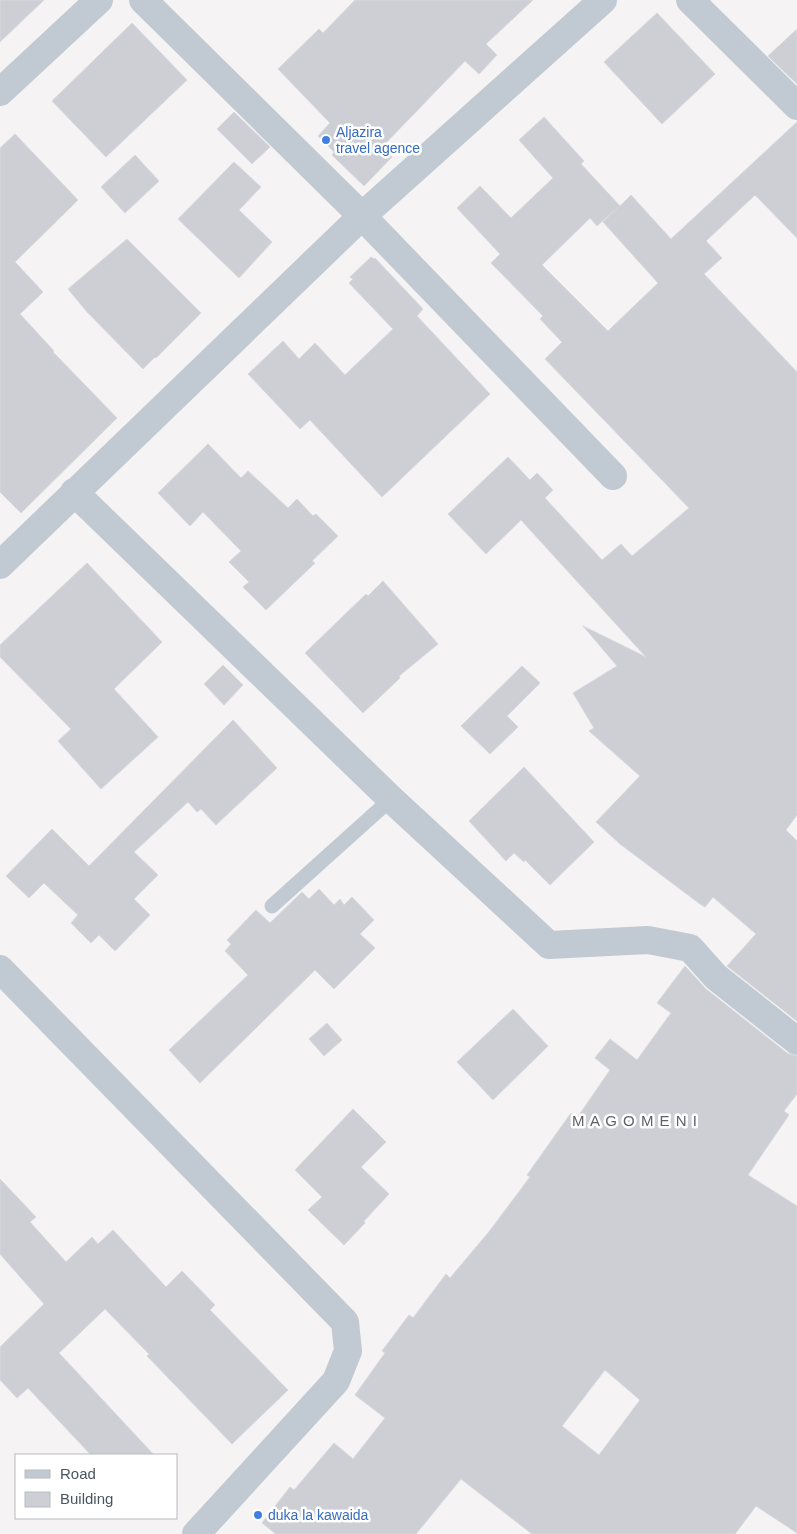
<svg xmlns="http://www.w3.org/2000/svg" width="797" height="1534" viewBox="0 0 797 1534" font-family="Arial,sans-serif">
  <rect width="100%" height="100%" fill="#f5f3f3"/>
  <!-- building -->
  <path fill="#cdcfd5" stroke="#d7d9de" fill-rule="evenodd" d="M0,0H44L0,42Z
    M355,0H533L486,44L497,55L479,74L465,61L382,147L392,157L364,186L332,155L334,152L318,136L330,123L278,69L319,29L323,33Z
    M657,13L715,74L662,124L604,62Z
    M132,23L187,80L106,157L52,101Z
    M797,29V84L768,56Z
    M234,112L270,147L252,164L217,129Z
    M544,117L584,161L581,164L620,206L631,195L671,239L797,122V238L755,195L706,241L722,258L704,274L797,372V815L786,830L797,841V1021L727,966L756,934L713,897L705,907L700,904L620,844L596,822L640,776L589,731L594,728L573,693L617,666L583,626L646,657L521,520L486,554L448,514L508,457L530,480L537,473L553,490L545,498L602,560L621,544L632,556L689,508L545,359L562,342L540,319L543,316L491,263L500,254L457,208L480,186L511,218L553,178L519,140ZM618,207L603,222L658,283L608,331L542,265L590,218L597,226Z
    M15,134L78,200L15,262L43,292L20,314L54,351L53,352L117,418L21,513L0,492V148Z
    M135,155L159,181L125,213L101,187Z
    M234,162L261,187L239,210L272,242L239,278L178,219Z
    M127,239L201,313L156,358L155,357L143,369L87,312L68,289Z
    M371,257L374,259L375,258L423,309L417,316L490,394L382,497L310,420L300,429L248,374L283,341L299,359L315,343L345,375L393,329L349,283L353,279L350,277Z
    M208,444L241,478L248,471L288,508L297,499L313,516L316,514L338,536L312,561L315,563L266,610L243,587L249,582L229,562L241,551L203,512L190,526L158,493Z
    M87,563L162,642L114,689L158,737L101,789L58,741L71,729L0,657V645Z
    M383,581L438,644L399,676L400,678L363,713L305,653L366,594L368,596Z
    M223,665L243,685L224,705L204,684Z
    M522,666L540,683L507,716L518,727L490,754L461,726Z
    M233,720L277,768L216,825L201,809L197,812L188,802L134,852L158,875L134,899L150,915L115,951L99,935L91,943L71,923L78,915L44,883L29,898L6,876L52,829L89,866Z
    M524,767L594,842L550,885L525,860L524,862L514,853L506,861L469,821Z
    M319,889L334,905L340,899L344,905L352,897L374,920L360,934L375,948L334,989L315,970L200,1083L169,1050L248,975L225,951L231,944L227,940L256,910L270,923L302,892L309,899Z
    M685,966L706,989L787,1053L797,1056V1094L784,1111L789,1115L748,1175L797,1206V1533L756,1506L735,1534H532L461,1479L416,1534H276L262,1523L290,1487L294,1490L334,1443L353,1459L385,1418L355,1395L385,1353L382,1351L409,1315L413,1318L446,1274L450,1278L488,1233L530,1177L527,1175L571,1113L577,1118L610,1070L595,1058L610,1039L637,1060L671,1013L657,1003ZM605,1370L640,1400L599,1455L562,1426Z
    M513,1009L548,1046L493,1100L457,1062Z
    M327,1023L342,1040L324,1056L309,1039Z
    M353,1109L386,1142L361,1167L389,1194L364,1221L365,1223L344,1245L308,1210L322,1197L295,1170Z
    M0,1179L36,1217L30,1222L66,1262L92,1237L98,1244L113,1230L166,1287L182,1271L215,1305L210,1310L288,1390L232,1444L147,1356L149,1354L105,1309L59,1353L154,1455H91L28,1388L17,1398L0,1380V1347L44,1304L0,1254Z"/>
  <g fill="none" stroke-linecap="round" stroke-linejoin="round">
    <!-- service -->
    <path stroke="#c1cad2" stroke-width="15" d="M272,906L391,799"/>
    <!-- minor -->
    <path stroke="#c1cad2" stroke-width="28" d="M603,0L362,216L613,476
      M690,0L797,106
      M0,92L99,0
      M74,492L391,799L549,945L648,940L690,948L716,977L797,1041
      M0,565L362,216L143,0
      M0,969L345,1322L348,1351L336,1381L196,1534"/>
  </g>
  <!-- markers -->
  <g fill="#3f7fe0" stroke="#fff" stroke-width="2">
    <circle cx="326" cy="140" r="5"/>
    <circle cx="258" cy="1515" r="5"/>
  </g>
  <g text-anchor="middle" stroke-width="5" stroke-linejoin="round" paint-order="stroke">
    <!-- shop labels -->
    <g font-size="14" fill="#366cbe" stroke="#fff" text-anchor="start">
      <text x="336" y="137">Aljazira<tspan x="336" dy="16">travel agence</tspan></text>
      <text x="268" y="1520">duka la kawaida</text>
    </g>
    <!-- neighbourhood labels -->
    <g font-size="15" letter-spacing="1" fill="#5f6368" stroke="#fff">
      <text x="635" y="1126">M A G O M E N I</text>
    </g>
  </g>
  <!-- legend -->
  <rect x="15" y="1454" width="162" height="65" fill="#ffffff" stroke="#b7bbc0"/>
  <rect x="25" y="1470" width="25" height="8" fill="#c1cad2" stroke="#b7bbc0"/>
  <text x="60" y="1479" font-size="15" fill="#4a5661">Road</text>
  <rect x="25" y="1492" width="25" height="15" fill="#cdcfd5" stroke="#b7bbc0"/>
  <text x="60" y="1504" font-size="15" fill="#4a5661">Building</text>
</svg>
